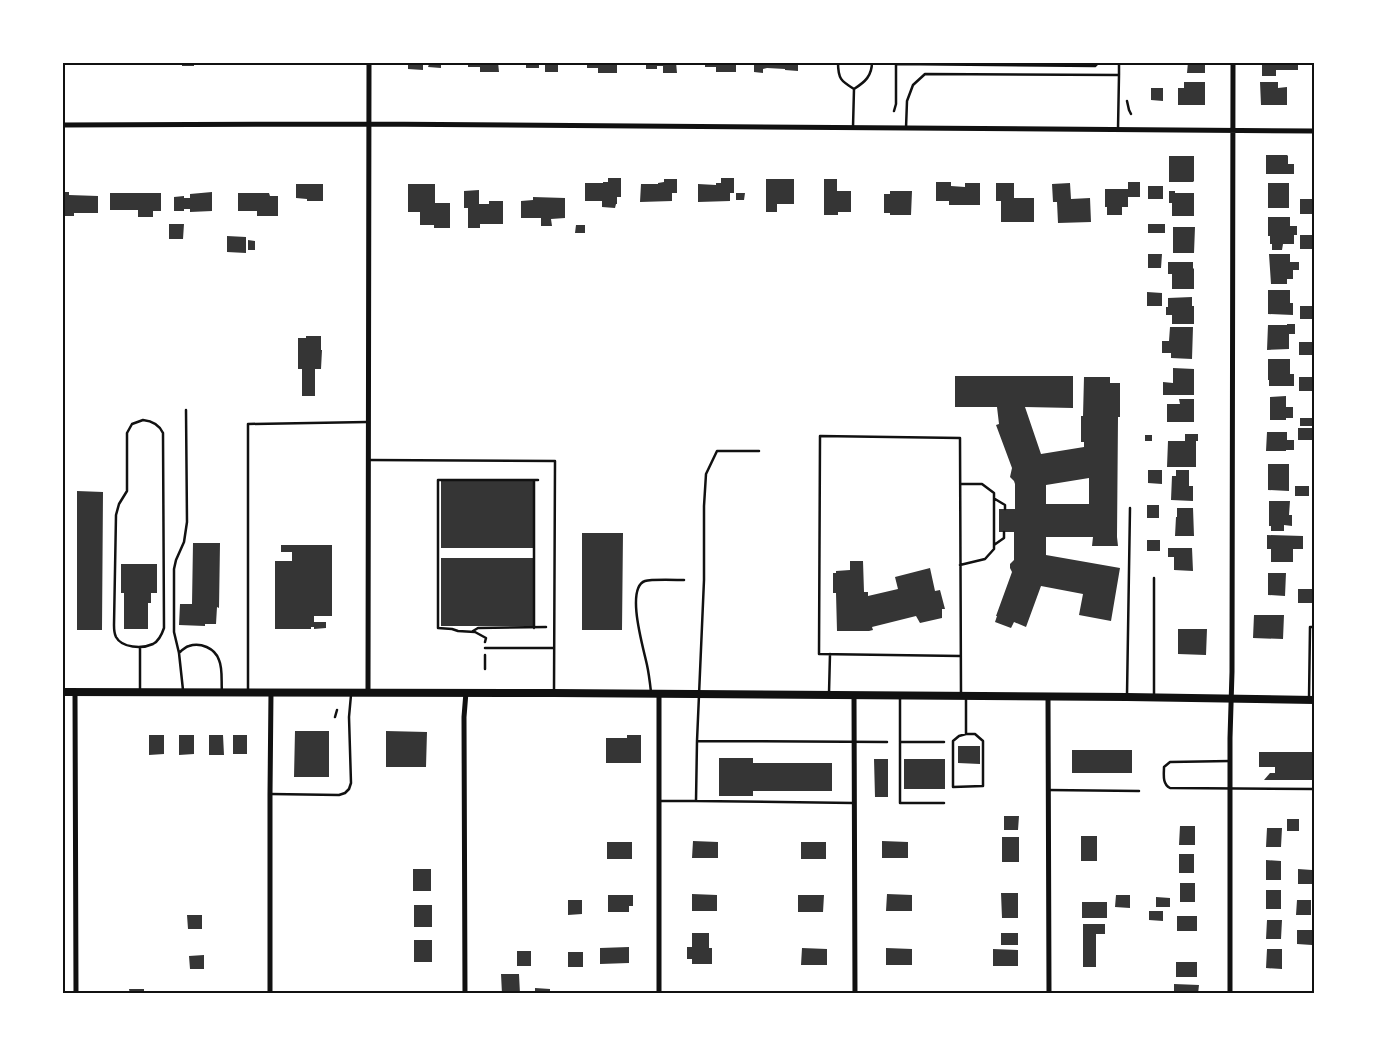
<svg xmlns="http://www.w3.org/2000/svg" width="1377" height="1056" viewBox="0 0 1377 1056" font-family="'DejaVu Sans',sans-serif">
  <rect width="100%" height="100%" fill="#fff"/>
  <!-- building -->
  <path fill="#353535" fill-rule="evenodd" d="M182,62H194V66H182Z
    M408,62H441V68L428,67L429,64H423V70L408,69Z
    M468,62H498L499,72H480V67H468Z
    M526,62H558V72H545V65H539V68H526Z
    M587,62H617V73H598V68H587Z
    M646,62H676L677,73H663V66H657V69H646Z
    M705,62H736V72H716V67H705Z
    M754,62H798V71L785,70V69L767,68L763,69V73L754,72Z
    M1188,62H1205V73H1187Z
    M1262,62H1298V70H1276V76H1262Z
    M1184,82H1205V105H1178V88H1184Z
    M1260,82H1278V88L1287,87V105H1261Z
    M1151,88H1163V101L1151,100Z
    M1266,155H1287L1288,156V164H1294V174H1266Z
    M1169,156H1194V181L1193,182H1169Z
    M608,178H621V197H617V204H616L615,208L602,207V201H585V183H603V182H608Z
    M721,178H734V193H730V201L698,202V184L716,185V183H721Z
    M664,179H677V193H672V201L640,202L641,184H658V183L664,182Z
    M766,179H794V204H777V212H766Z
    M824,179H837V191H851V212H838V215H824Z
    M936,182H951V186L965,187V183H980V205H949V201H936Z
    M1128,182H1140V197H1128V207H1122V215H1107V207H1105V189H1128Z
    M996,183H1014V198H1034V222H1001V201H996Z
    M1070,183L1071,199L1090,198L1091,222L1058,223L1057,202H1053L1052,184Z
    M1268,183H1289V208H1268Z
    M296,184H323V201H307V199L296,198Z
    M408,184H435V203H450V228H434V225H420V212H408Z
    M1148,186H1163V199H1148Z
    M479,190V204H489V201H503V224H480V228H468V208H464V191Z
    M890,191H912L911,215H890V213H884V194H890Z
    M1169,191H1175V193H1194V216H1172V203H1169Z
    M62,192H69V195L98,196V213H74V216H62Z
    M212,192V211L190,212V209H184V211H174V197L184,196V198H190V194Z
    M110,193H161V211H153V217H138V210H110Z
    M238,193H269L270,196H278V216H257V211H238Z
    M736,193H745L744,200H736Z
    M533,197L565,198V218L551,219L552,226H541V218H521V201L533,200Z
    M1300,199H1314V214H1300Z
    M1268,217H1290V226H1297V235H1294V244H1283L1282,250H1272V244H1270V236H1268Z
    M169,224H184L183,239H169Z
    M1148,224H1165V233H1148Z
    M576,225H585V233H575Z
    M1173,227H1195L1194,253H1173Z
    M1300,235H1314V249H1300Z
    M227,236L246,237V253L227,252Z
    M248,240L255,241V250H248Z
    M1148,254H1162L1161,268H1148Z
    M1269,254H1290V262H1299V270H1293V279H1287V284H1271Z
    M1168,262H1193V268L1194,269V289H1172V274H1168Z
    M1268,290H1290V303H1293V315L1268,314Z
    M1147,292L1162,293V306H1147Z
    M1192,297V306H1194V324H1172V315H1166V307H1168V298Z
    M1300,306H1313V319H1300Z
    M1287,324H1295V334H1289V349L1267,350L1268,325H1287Z
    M1170,327H1193L1192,359L1171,358V353H1162V341H1169Z
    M306,336H321V350H322L321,369H315V396H302V369H298V338H306Z
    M1299,342H1313V355H1299Z
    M1268,359H1290V374H1294V386H1269V380H1268Z
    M1173,368L1194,369V395H1163V382L1173,383Z
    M955,376H1073V408L1025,407L1041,454L1084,447V442H1081V416H1083L1084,377H1110V383H1120V417H1118L1117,537L1118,546H1092L1093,537H1046V555L1120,568L1111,621L1079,615L1083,594L1041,586L1026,627L1014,622L1011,628L995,622L997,616H996L1012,572L1010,568V564L1014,560V532H999V509H1015V484L1014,481L1010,477L1012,468L996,425L999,424L997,407H955ZM1089,478V504H1046V485Z
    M1299,377H1313V391H1299Z
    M1286,396V407H1293V418H1286V420H1270V397Z
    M1179,399H1194V422H1167V404H1180Z
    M1300,418H1312V426H1300Z
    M1298,428H1313V440H1298Z
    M1267,432H1287V440H1294V450H1286V451H1266Z
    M1185,434H1198V441H1196V467H1167L1168,441H1185Z
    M1145,435H1152V441H1145Z
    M1268,464H1289V491L1268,490Z
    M1148,470H1162V484L1148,483Z
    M1176,470H1189V486H1193V501L1171,500L1172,476H1176Z
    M441,480H533V548H441Z
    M1295,486H1309V496H1295Z
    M77,491L103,492L102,630H77Z
    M1269,501H1290L1289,515H1292V526L1284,525V531H1271V526H1269Z
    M1147,505H1159V518H1147Z
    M1177,508H1193L1194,536H1175L1176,517H1177Z
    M582,533H623L622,630H582Z
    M1267,535L1303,536V549H1293V562H1271V549H1267Z
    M1147,540H1160V551H1147Z
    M193,543H220L219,608L217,607L216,624H205V626L179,625L180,604H192Z
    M281,545H332V616H314V622H326V628L314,629V627H311V629H275V561H292V552H281Z
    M1168,548H1192L1193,571L1174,570V557H1168Z
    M441,558H533V626H441Z
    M850,561H863L864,592H868V596L898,589L895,577L930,568L935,591L940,590L945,609H942V618L920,623L916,616L872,627L873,630L869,631H837L836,593H833V573H836V571L850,570Z
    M121,564H157V593H151V603H148V629H124V593H121Z
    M1268,573H1286L1285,596L1268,595Z
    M1298,589H1312V603H1298Z
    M1254,615H1284L1283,639L1253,638Z
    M1178,629H1207L1206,655L1178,654Z
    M295,731H329V777H294Z
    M386,731L427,732L426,767H386Z
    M149,735H164V754L149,755Z
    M179,735H194V754L179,755Z
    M209,735H223L224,755H209Z
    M233,735H247V754H233Z
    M627,735H641V763H606V738H627Z
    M958,746H980V764L958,763Z
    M1072,750H1132V773H1072Z
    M1259,752H1314V780H1264L1270,773H1275V767H1259Z
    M719,758H753V763H832V791H753V796H719Z
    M874,759H888V797H875Z
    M904,759H945V789H904Z
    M1004,816H1019L1018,830H1004Z
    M1287,819H1299V831H1287Z
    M1180,826H1195V845H1179Z
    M1267,828H1282L1281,847H1266Z
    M1081,836H1097V861H1081Z
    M1002,837H1019V862H1002Z
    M693,841L718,842V858H692Z
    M882,841L908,842V858H882Z
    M607,842H632V859H607Z
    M801,842H826V859H801Z
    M1179,854H1194V873H1179Z
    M1266,860L1281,861V880H1266Z
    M413,869H431V891H413Z
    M1298,869L1312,870V884H1298Z
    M1180,883H1195V902H1180Z
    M1266,890H1281V909H1266Z
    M1001,893H1018V918H1002Z
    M692,894L717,895V911H692Z
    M887,894L912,895V911H886Z
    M608,895H633V906H629V912H608Z
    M798,895H824L823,912H798Z
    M1116,895H1130V908L1115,907Z
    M1156,897L1170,898V907H1156Z
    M568,900H582V914L568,915Z
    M1297,900H1311V915H1296Z
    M1082,902H1107V918H1082Z
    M414,905H432V927H414Z
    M1149,911H1163V921L1149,920Z
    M187,915H202V929H188Z
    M1177,916H1197V931H1177Z
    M1267,920H1282L1281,939H1266Z
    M1083,924H1105V934H1096V967H1083Z
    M1297,930H1312V945L1297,944Z
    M692,933H709V948H712V964H692V959H687V947H692Z
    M1001,933H1018V945H1001Z
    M414,940H432V962H414Z
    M629,947V963L600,964V948Z
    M802,948L827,949V965H801Z
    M886,948L912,949V965H886Z
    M993,949L1018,950V966H993Z
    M1267,949H1282V969L1266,968Z
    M517,951H531V966H517Z
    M568,952H583V967H568Z
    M204,955V969H190L189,956Z
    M1176,962H1197V977H1176Z
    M501,974H519L520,994H502Z
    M1174,984L1199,985L1198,994H1174Z
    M535,988L550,989V994H535Z
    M129,989H144V994H130Z"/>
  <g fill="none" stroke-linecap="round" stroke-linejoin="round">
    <!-- path -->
    <path stroke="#111" stroke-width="2.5" d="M889,62L896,64L1095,66L1099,62
      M1127,101L1129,110L1131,114
      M894,111L896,104V64
      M534,628V480
      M473,631L478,628L546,627
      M485,642L486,638L475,632L458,631L452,629L438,628V480H538
      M485,669V655
      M335,717L337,710"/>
    <!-- service -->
    <path stroke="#111" stroke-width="2.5" d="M838,62C838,79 841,81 854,89
      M1119,75V62
      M854,89C865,82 872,76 872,62
      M853,127L854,89
      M906,128L907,101L913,85L925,74L1119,75L1118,129
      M143,420C152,421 159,424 163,433L164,628C162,634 159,641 153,644C142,649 122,648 116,637C114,633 114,629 114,625L116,515L119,504L127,491V433L132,424Z
      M759,451H717L706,474L704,506V580L697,741L887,742
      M369,460L555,461L554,691
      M995,499L1005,505V509
      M994,545L1004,538V532
      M960,565L985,559L994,549V493L982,484H961
      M1154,578V696
      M140,647V690
      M485,648H554
      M179,653C182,650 185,647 189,646C200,642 215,648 219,660C223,669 221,682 222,692
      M960,656L819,654L820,436L960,438L961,694
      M183,690L179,653L174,632V569L176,560L184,542L187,522L186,410
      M248,691V424L367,422
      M651,692C650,683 649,674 647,665C644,650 625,588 645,581C651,579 676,580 684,580
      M829,693L830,654
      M1127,695L1130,508
      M900,697V803H944
      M1309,699L1310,627H1314
      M966,734H975L983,741V786L953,787V741L959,736L966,734V697
      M900,742H944
      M1230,761L1170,762L1164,767C1164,774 1162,784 1170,788L1314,789
      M1048,790L1139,791
      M271,794L339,795L345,793L349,789L351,783L349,717L351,695
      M660,801H696L697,741
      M696,801L853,803"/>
    <!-- minor -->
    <path stroke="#111" stroke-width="5" d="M62,125L369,124L1314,131
      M75,692L76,994
      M368,692L369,62
      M659,694V994
      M854,695L855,994
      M1048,696L1049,994
      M270,994V794L271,692
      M465,994L464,717L466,692
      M1230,994V738L1232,672L1233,62"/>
    <!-- secondary -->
    <path stroke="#111" stroke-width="8" d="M62,692L554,693L1127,697L1314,700"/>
  </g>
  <!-- border -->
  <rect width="1377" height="1056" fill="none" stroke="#ffffff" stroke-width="128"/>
  <rect x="64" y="64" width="1249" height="928" fill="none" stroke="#111" stroke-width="2"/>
</svg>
